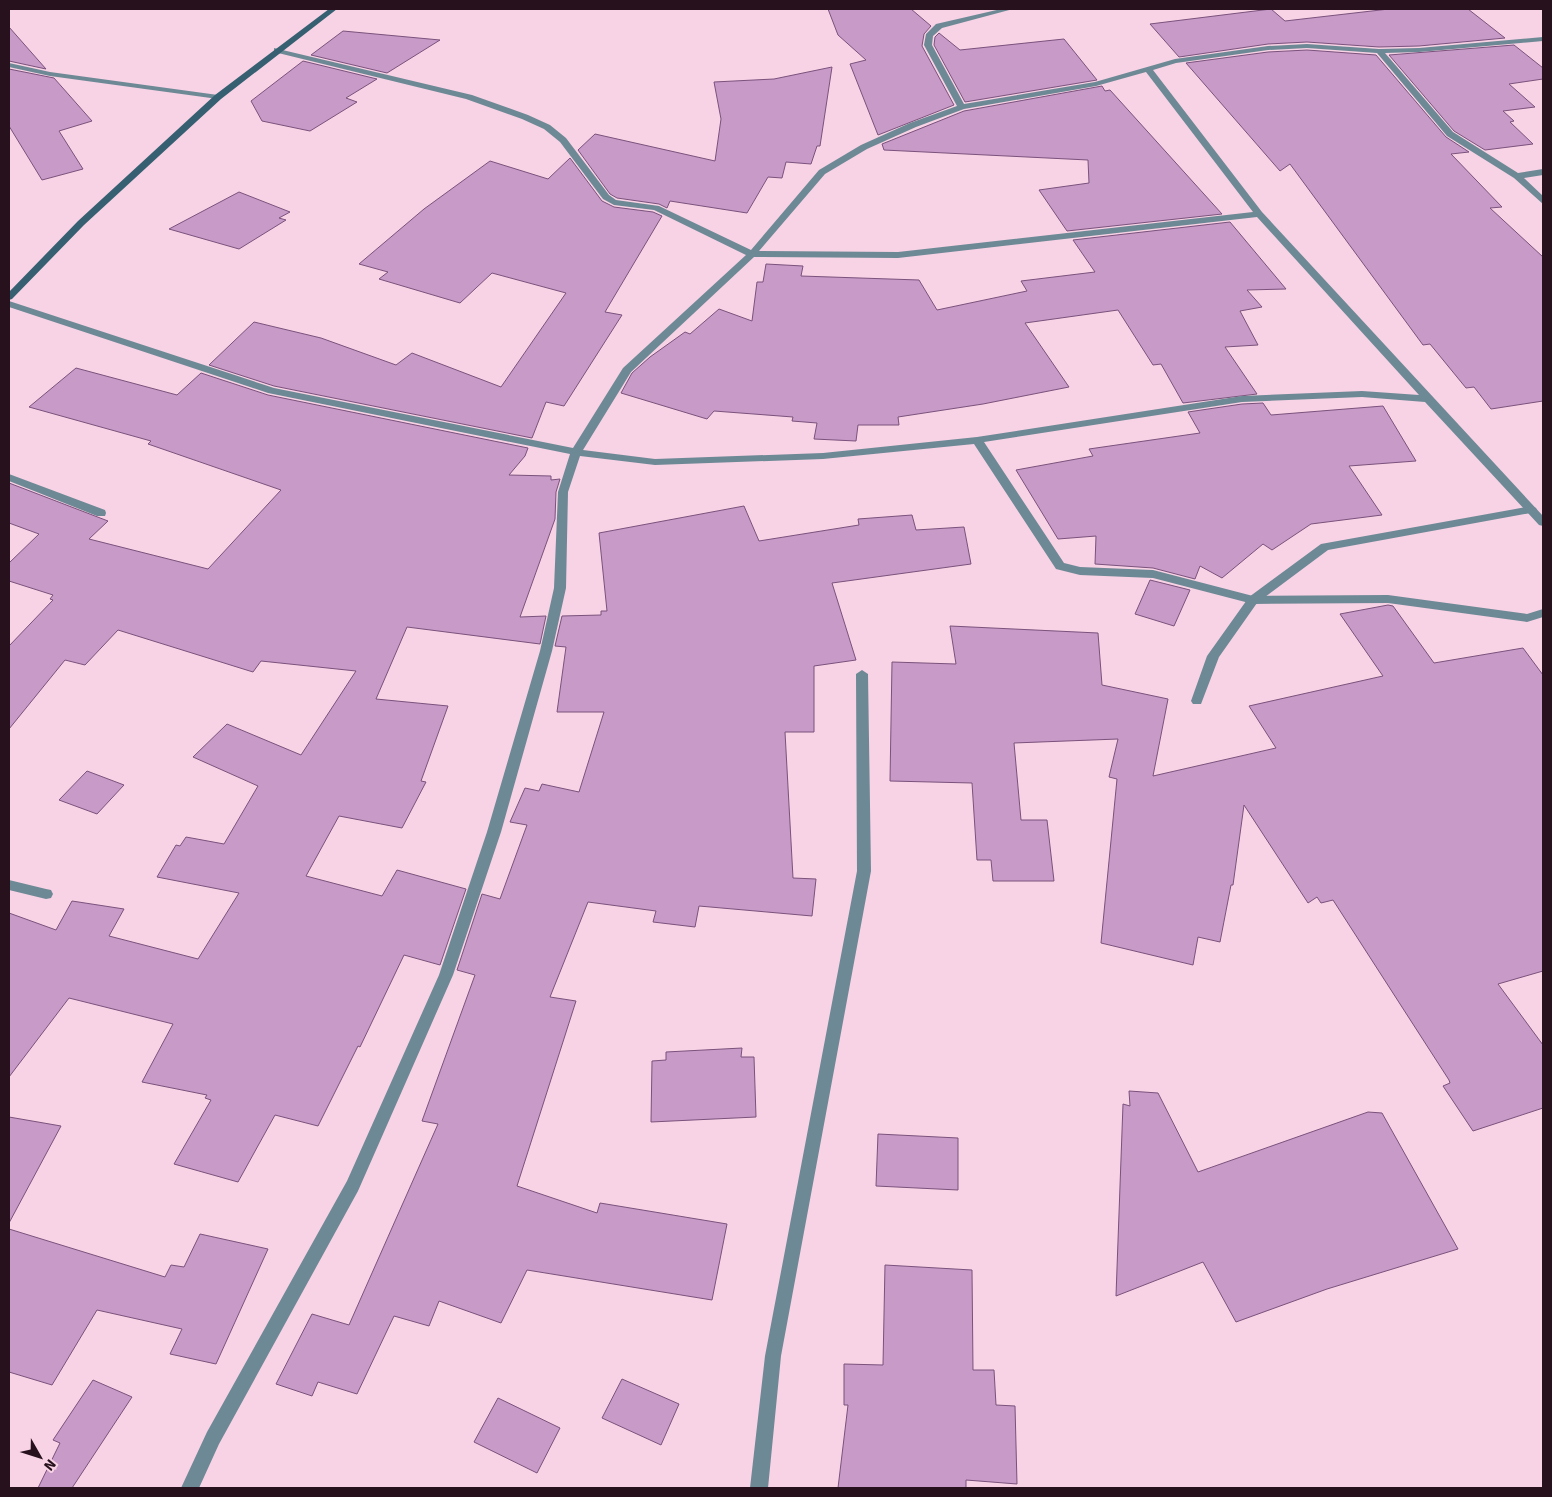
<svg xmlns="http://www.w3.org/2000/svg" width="1552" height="1497" viewBox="0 0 1552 1497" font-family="Signika,sans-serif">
  <rect width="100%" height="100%" fill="#f8d2e5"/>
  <!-- building -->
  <path fill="#c79ac7" stroke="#7b527c" d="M828,9H911L931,26L924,34L922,46L954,105L878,135L850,64L866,60L838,35Z
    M1271,9L1285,21L1389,9H1468L1505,38L1419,46L1379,47L1307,42L1268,44L1179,57L1150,24Z
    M9,27L46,69L9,61Z
    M343,31L440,40L387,73L311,55Z
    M939,33L960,50L1064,39L1097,80L965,102L934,45L935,37Z
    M1514,45L1543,68V79L1509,84L1535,107L1503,111L1514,121L1510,122L1533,144L1485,150L1454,131L1389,55Z
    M1307,50L1376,55L1446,137L1469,152L1451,154L1502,207L1490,208L1543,257V401L1491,409L1474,387L1466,388L1430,344L1423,345L1290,164L1280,171L1186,63L1268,52Z
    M303,61L377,79L346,98L357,102L310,131L262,121L251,101Z
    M832,67L820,146H817L811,164L786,162L782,178L768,177L747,213L670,201L667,208L659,204L617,198L610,194L578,150L595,134L715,161L721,119L714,82L774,79Z
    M9,69L54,78L92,121L59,131L83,169L42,180L9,126Z
    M1102,86L1105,91L1110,90L1222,214L1067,231L1039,190L1089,183L1088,160L884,150L882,144L964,111Z
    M570,158L602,201L614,207L653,212L662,216L605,312L622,315L564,406L546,402L532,438L274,386L209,365L254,322L321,338L396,365L412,353L501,387L566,293L492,273L460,303L379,279L388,272L359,264L424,209L490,161L548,179Z
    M239,192L290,212L279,218L286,220L239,249L169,229Z
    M1230,222L1286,289L1247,290L1262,307L1240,311L1258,345L1225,347L1257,394L1183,403L1161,364L1153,365L1118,310L1025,323L1069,387L983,404L898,417L899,425H858L856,441L814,439L817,423L792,421L793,417L714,411L707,419L621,393L632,373L650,357L685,332L690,334L719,309L752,321L757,282H763L766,264L803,266L801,276L919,280L937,310L1027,291L1021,281L1095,272L1073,240Z
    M76,368L177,395L201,373L268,395L528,448L525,456L509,475L551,476V480L560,479L556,492L555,519L520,617L546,616L540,644L407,627L376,699L448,706L421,781L426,782L402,828L339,816L306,876L382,896L397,870L466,889L440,965L404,955L360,1047L358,1046L318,1126L275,1115L238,1182L174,1164L211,1100L205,1098L207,1095L142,1082L173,1024L69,998L9,1077V913L56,930L72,901L124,909L109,936L198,959L239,893L157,877L176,845L180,846L186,837L224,844L258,786L193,757L227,724L301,755L356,671L261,661L253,672L118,630L85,665L65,660L9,729V646L53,600L50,599L53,595L9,581V563L39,534L9,523V483L108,521L89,539L208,569L281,490L148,444L151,441L29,407Z
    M1263,403L1271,415L1383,406L1416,461L1349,466L1382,515L1311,524L1272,550L1263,544L1222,578L1200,566L1195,579L1153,568L1095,564L1096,536L1058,539L1016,470L1093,456L1089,449L1200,433L1188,412L1242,404Z
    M744,506L759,541L859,525L858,519L912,515L916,530L964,527L971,564L832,583L856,660L814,666V732H785L793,878L816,879L812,916L699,906L695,927L653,922L656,911L588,902L550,997L576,1001L517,1186L597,1213L600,1203L727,1224L712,1300L527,1270L501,1323L439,1301L429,1326L394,1316L357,1394L318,1382L312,1396L276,1384L312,1314L349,1325L438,1124L422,1121L475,975L457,970L482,894L500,899L527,825L510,822L525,788L539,791L542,784L579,792L604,712H557L566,647L555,646L562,616L601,615V611H607L599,533Z
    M1150,580L1190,590L1174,626L1135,614Z
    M1388,605L1393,606L1434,663L1523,648L1543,675V971L1498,984L1543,1045V1108L1473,1131L1443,1086L1450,1083L1449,1080L1333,900L1321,903L1317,897L1308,903L1244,805L1233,885H1231L1220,942L1198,937L1193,965L1101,943L1117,779L1109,777L1118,739L1014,743L1021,820H1047L1054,881H993L991,860H977L972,783L890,781L892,662L956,664L950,626L1098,633L1102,685L1168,699L1153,776L1276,748L1249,706L1383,676L1340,614Z
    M87,771L124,785L97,814L59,800Z
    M742,1048L741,1057H754L756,1117L651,1122L652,1061L666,1060V1052Z
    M1129,1091L1158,1093L1198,1172L1368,1112L1382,1113L1458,1249L1327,1289L1236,1322L1203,1262L1116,1296L1123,1104L1130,1106Z
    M9,1117L61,1126L9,1223Z
    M878,1134L958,1138V1190L876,1186Z
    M9,1229L165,1277L171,1265L184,1267L200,1234L268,1249L216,1364L170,1354L182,1329L97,1310L52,1385L9,1372Z
    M885,1265L972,1270L973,1370H994L996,1405L1015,1406L1017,1484L966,1480V1488H838L848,1405H844V1364L883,1365Z
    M622,1379L679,1404L661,1445L602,1418Z
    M93,1380L132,1397L72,1488H38L60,1443L53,1440Z
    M498,1398L560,1428L537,1473L474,1442Z"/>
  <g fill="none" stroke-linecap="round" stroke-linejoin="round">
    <!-- lane -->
    <path fill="#6d8995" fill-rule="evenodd" d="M1532,506L1536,508L1537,510L1536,512L1328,550L1257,603L1219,657L1201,704H1193L1191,701L1207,656L1249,597L1321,544Z"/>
    <!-- street -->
    <path fill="#6d8995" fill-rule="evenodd" d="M1001,9H1013L942,28L933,36L932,45L964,104L1095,82L1175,59L1268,46L1307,44L1379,49L1419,48L1543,37V41L1419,52L1385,53L1453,132L1518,173L1543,169V175L1524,178L1543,196V204L1514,178L1447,136L1377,53L1307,48L1268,50L1176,63L1153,70L1262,212L1543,516V526L1539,525L1425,402L1362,397L1242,402L984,442L1064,563L1080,567L1153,570L1253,596L1388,595L1527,614L1543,609V617L1527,622L1388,603L1253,604L1153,578L1080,575L1056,569L974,444L823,459L655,465L580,456L568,492L566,588L552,651L501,832L453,975L358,1191L219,1444L199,1488H181L207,1432L347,1181L439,975L487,832L540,651L554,588L558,492L570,454L268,393L9,307V301L274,388L573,448L623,368L746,255L654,210L614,205L603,199L560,142L544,129L522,119L466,99L274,52V48L472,95L528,115L550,125L566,138L609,195L616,200L659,206L751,250L819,170L861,145L910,123L957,106L924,45L926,34L936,24ZM1146,72L1253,212L898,252L759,251L825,174L867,149L916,127L964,109L1096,86ZM1257,217L1419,395L1362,391L1242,396L977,437L823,453L655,459L583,450L631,372L754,257L898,258Z
      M9,63L50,72L218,95L222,97L218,99L50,76L9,67Z
      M9,474L105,510L106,513L105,516H97L9,481Z
      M862,670L868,674L871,871L781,1356L768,1488H750L765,1356L857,871L856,674Z
      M9,880L46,889L51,890L53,894L51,898L46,899L9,890Z"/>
    <!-- secondary -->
    <path fill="#366071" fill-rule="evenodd" d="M329,9H337L221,99L84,225L12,299L9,300V292L78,221L215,95Z"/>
  </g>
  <!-- border -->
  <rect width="1552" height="1497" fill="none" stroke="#26111d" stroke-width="20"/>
  <!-- north arrow -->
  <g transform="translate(40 1457) rotate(129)" stroke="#f8d2e5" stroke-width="4" paint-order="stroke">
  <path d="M0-4L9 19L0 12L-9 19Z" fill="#26111d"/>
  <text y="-8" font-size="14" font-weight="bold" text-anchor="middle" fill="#26111d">N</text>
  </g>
</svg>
